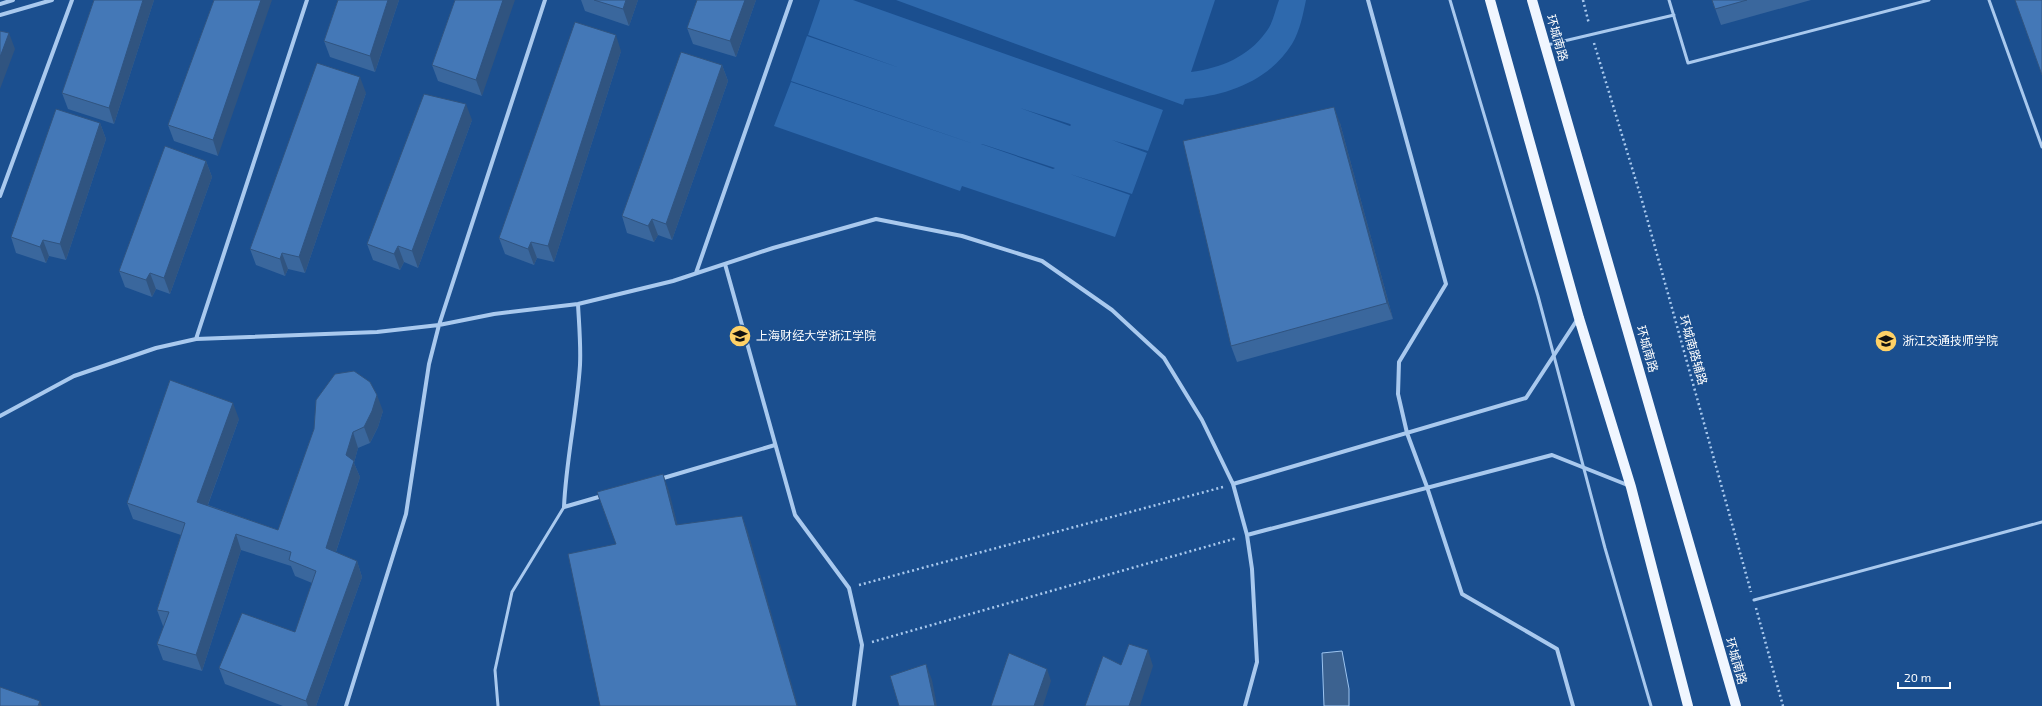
<svg xmlns="http://www.w3.org/2000/svg" width="2042" height="706" viewBox="0 0 2042 706" font-family="'Exo 2','Noto Sans SC',sans-serif">
  <rect width="100%" height="100%" fill="#1b4f8f"/>
  <!-- green -->
  <path fill="#2e69ad" fill-rule="evenodd" d="M820,0H853L1163,110L1148,151L1112,140L1147,153L1132,194L1070,174L1130,195L1115,237L962,186L960,191L774,126L791,82L977,145L791,81L807,36L900,68L808,35ZM1020,108L1070,124L1071,125L1070,126ZM981,144H982L1055,168L1053,169Z
    M896,0H1215L1191,72C1221,68 1248,57 1266,32C1273,24 1275,10 1279,0H1306C1303,14 1300,31 1292,44C1269,81 1227,96 1185,99L1183,105Z"/>
  <!-- water -->
  <path fill="#3c6290" stroke="#9cc4f0" d="M1342,651L1349,689V706H1324L1322,653Z"/>
  <g fill="none" stroke-linecap="round" stroke-linejoin="round">
    <!-- path -->
    <path stroke="#a9c9ee" stroke-width="2.5" stroke-dasharray="2 3" stroke-linecap="butt" d="M1583,0L1589,24
      M1594,43L1643,204L1751,592
      M859,585L1223,487
      M1756,608L1783,706
      M872,642L1237,538"/>
    <!-- lane -->
    <path stroke="#a9c9ee" stroke-width="3" d="M1450,0L1538,296L1605,548L1651,706
      M1669,0L1688,63L1929,0
      M1989,0L2042,147
      M1547,45L1674,15
      M1754,600L2042,522
      M498,706L495,670L512,592L564,507"/>
    <!-- street -->
    <path stroke="#a9c9ee" stroke-width="4" d="M1368,0L1446,284L1399,362L1398,394L1407,433L1427,487L1462,594L1557,649L1573,706
      M0,4L13,0
      M0,15L52,0
      M0,196L72,0
      M725,264L795,515L849,588L862,645L854,706
      M696,273L791,0
      M578,304C579,324 581,345 580,365C577,413 566,460 564,507L602,496
      M196,339L307,0
      M0,416L74,376L156,348L196,339L377,332L439,325L494,314L578,304L673,281L773,248L876,219L962,236L1042,261L1112,310L1164,358L1202,420L1233,484L1247,535L1252,569L1257,662L1245,706
      M660,479L775,445
      M1233,484L1526,398L1577,320
      M1247,535L1552,455L1630,486
      M346,706L406,514L429,364L439,325L545,0"/>
    <!-- primary -->
    <path stroke="#f0f6ff" stroke-width="10" d="M1490,0L1579,318L1631,487L1688,706
      M1532,0L1736,706"/>
  </g>
  <!-- wall -->
  <path fill="#3a679d" d="M94,0H154L114,124L68,109L62,93Z
    M214,0L218,156L174,141L168,125Z
    M338,0H399L375,72L330,57L324,41Z
    M455,0L482,96L438,81L432,65Z
    M581,0H638L629,26L585,11Z
    M756,0L736,57L693,44L687,28Z
    M1712,0H1811L1721,25Z
    M621,51L554,262L537,258L534,265L505,254L499,238Z
    M722,65L728,81L672,240L658,235L654,242L627,233L622,216Z
    M366,93L305,273L288,269L285,276L256,265L250,249Z
    M472,120L418,268L404,262L400,270L373,260L367,244Z
    M100,123L106,139L66,260L49,256L46,263L16,253L11,237Z
    M1340,123L1393,319L1237,362L1231,346Z
    M206,161L212,177L170,294L156,289L152,297L125,287L119,271Z
    M383,411L378,427L370,443L358,448L354,463L360,477L336,552L357,561L362,577L316,706H283L225,684L219,668L295,632L312,583L295,576L291,566L241,550L202,671L163,660L157,644L164,626H163L157,610L181,535L133,519L127,503L239,419L208,505L278,530L314,429Z"/>
  <!-- shaded-wall -->
  <path fill="#305480" d="M143,0H154L114,124L109,108Z
    M261,0H272L218,156L213,140Z
    M388,0H399L375,72L370,56Z
    M503,0H515L482,96L476,80Z
    M626,0H638L629,26L623,9Z
    M745,0H756L736,57L730,41Z
    M9,33L15,49L0,89V57Z
    M616,35L621,51L554,262L548,246Z
    M722,65L728,81L672,240L666,224Z
    M360,77L366,93L305,273L299,257Z
    M466,104L472,120L418,268L412,251Z
    M1334,107L1340,123L1393,319L1387,303Z
    M100,123L106,139L66,260L60,244Z
    M206,161L212,177L170,294L164,278Z
    M652,219L658,235L654,242L648,226Z
    M43,240L49,256L46,263L40,247Z
    M531,242L537,258L534,265L528,249Z
    M398,246L404,262L400,270L394,254Z
    M282,253L288,269L285,276L280,259Z
    M150,273L156,289L152,297L146,280Z
    M377,395L383,411L378,427L370,443L364,427Z
    M233,403L239,419L203,518L197,502Z
    M353,432L358,448L354,463L360,477L332,564L326,548L346,455Z
    M663,474L669,491L682,542L676,525Z
    M742,516L748,532L798,706H797Z
    M236,534L241,550L202,671L196,655Z
    M357,561L362,577L316,706H308L306,701Z
    M1148,650L1153,666L1140,706H1129Z
    M926,664L932,680L937,706H935Z
    M1047,669L1051,681L1043,706H1034Z
    M40,701L42,706H38Z"/>
  <!-- building -->
  <path fill="#4478b7" stroke="#305480" d="M94,0H143L109,108L62,93Z
    M214,0H261L213,140L168,125Z
    M338,0H388L370,56L324,41Z
    M455,0H503L476,80L432,65Z
    M594,0H626L623,9Z
    M697,0H745L730,41L687,28Z
    M1712,0H1747L1715,9Z
    M2015,0H2042V75Z
    M575,22L616,35L548,246L531,242L528,249L499,238Z
    M0,31L9,33L0,57Z
    M681,52L722,65L666,224L652,219L648,226L622,216Z
    M317,63L360,77L299,257L282,253L280,259L250,249Z
    M424,94L466,104L412,251L398,246L394,254L367,244Z
    M1334,107L1387,303L1231,346L1183,141Z
    M56,109L100,123L60,244L43,240L40,247L11,237Z
    M165,146L206,161L164,278L150,273L146,280L119,271Z
    M354,371L370,382L377,395L372,411L364,427L353,432L346,455L354,461L326,548L357,561L306,701L219,668L242,613L295,632L316,571L289,560L291,552L236,534L196,655L157,644L169,612L157,610L185,523L127,503L170,380L233,403L197,502L278,530L314,429L316,400L335,374Z
    M663,474L676,525L742,516L797,706H600L568,554L616,544L597,492Z
    M1129,644L1148,650L1129,706H1085L1103,656L1121,665Z
    M1009,653L1047,669L1034,706H991Z
    M926,664L935,706H899L890,676Z
    M0,687L40,701L38,706H0Z"/>
  <!-- icons -->
  <defs>
    <g id="university-disc" transform="scale(1.15)"><circle r="9.5" fill="#ffd166" stroke="#1b4f8f"/><path d="M0-5L7-2L0 1L-7-2ZM-4 1L0 2.5L4 1V4Q0 6-4 4Z" fill="#111"/></g>
    <g id="school-disc" transform="scale(1.15)"><circle r="9.5" fill="#ffd166" stroke="#1b4f8f"/><path d="M0-5L7-2L0 1L-7-2ZM-4 1L0 2.5L4 1V4Q0 6-4 4Z" fill="#111"/></g>
  </defs>
  <g fill-rule="evenodd">
    <use href="#university-disc" x="740" y="336"/>
    <use href="#school-disc" x="1886" y="341"/>
  </g>
  <g text-anchor="middle" stroke-width="3.5" stroke-linejoin="round" paint-order="stroke">
    <!-- street labels -->
    <g font-size="12" fill="#fff" stroke="#1b4f8f">
      <text transform="translate(1557 38) rotate(74)" y="4">环城南路</text>
      <text transform="translate(1647 349) rotate(74)" y="4">环城南路</text>
      <text transform="translate(1693 350) rotate(74)" y="4">环城南路辅路</text>
      <text transform="translate(1736 661) rotate(74)" y="4">环城南路</text>
    </g>
    <!-- poi labels -->
    <g font-size="12" fill="#fff" stroke="#1b4f8f" text-anchor="start">
      <text x="756" y="340">上海财经大学浙江学院</text>
      <text x="1902" y="345">浙江交通技师学院</text>
    </g>
  </g>
  <!-- scale -->
  <path d="M1898 682v6h52v-6" fill="none" stroke="#ffffff" stroke-width="2"/>
  <text x="1904" y="682" font-size="12" fill="#ffffff" stroke="#1b4f8f" stroke-width="3" paint-order="stroke">20 m</text>
</svg>
